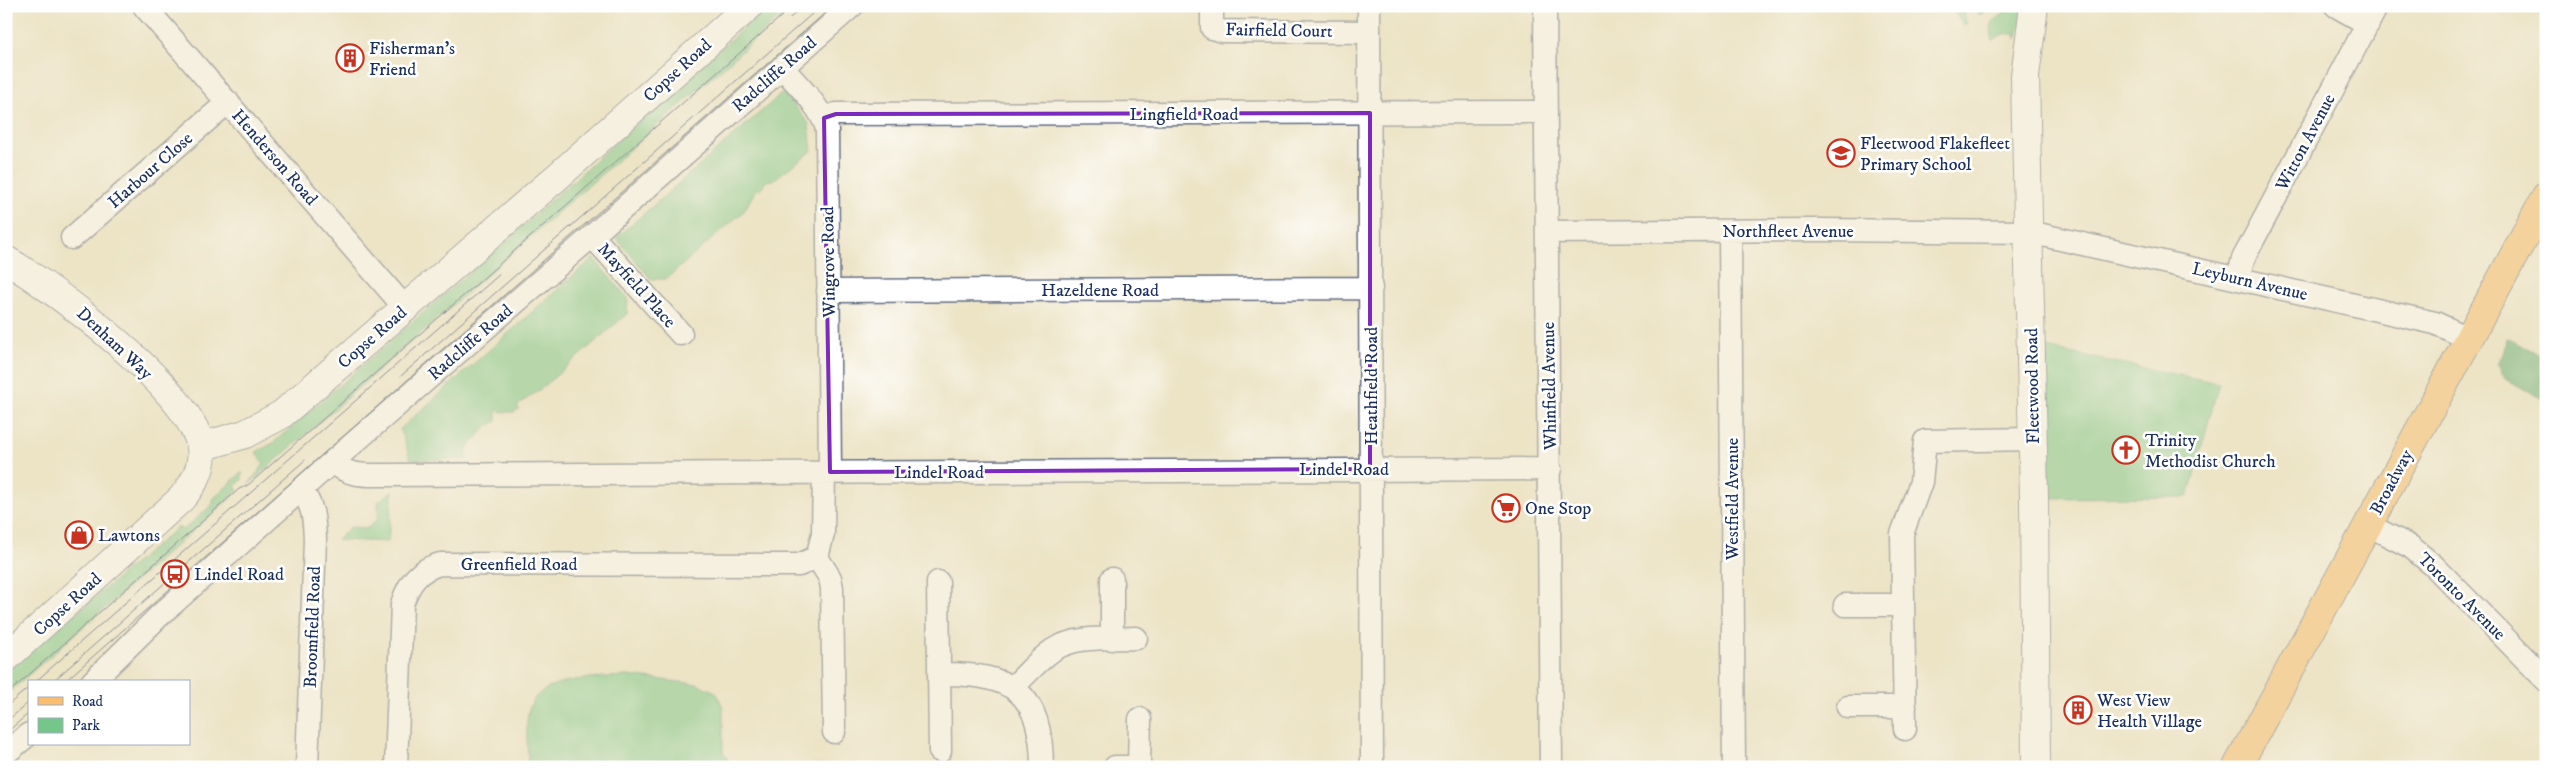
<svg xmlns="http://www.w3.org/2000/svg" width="2552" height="773" viewBox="0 0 2552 773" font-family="'IM FELL DW Pica',serif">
  <rect width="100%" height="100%" fill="#fff"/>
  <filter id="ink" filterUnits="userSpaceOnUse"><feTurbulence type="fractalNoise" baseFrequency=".02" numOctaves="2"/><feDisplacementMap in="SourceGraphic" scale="10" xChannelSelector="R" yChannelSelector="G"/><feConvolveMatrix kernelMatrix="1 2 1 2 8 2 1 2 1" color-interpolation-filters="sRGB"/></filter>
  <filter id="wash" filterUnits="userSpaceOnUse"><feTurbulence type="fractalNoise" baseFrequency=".0096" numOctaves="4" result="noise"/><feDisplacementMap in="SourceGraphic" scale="20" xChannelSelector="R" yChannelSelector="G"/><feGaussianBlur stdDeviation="1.12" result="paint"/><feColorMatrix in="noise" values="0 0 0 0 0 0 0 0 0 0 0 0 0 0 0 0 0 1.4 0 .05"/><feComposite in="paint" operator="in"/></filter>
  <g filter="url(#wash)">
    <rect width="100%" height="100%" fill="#ede4c6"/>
    <!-- green -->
    <path fill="#75c789" stroke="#487b74" d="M768,6H793L248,485L264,464L256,452L273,443L508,239Z
      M1951,6H1993L1979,15L1978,9L1969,7L1964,15L1967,24L1963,26Z
      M2007,6H2026L2016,39V35C2007,32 2000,34 1993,41C1986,13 2002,24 2007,6Z
      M781,94L786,95L809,124L812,151L773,180L766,181L761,190L757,188L744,211L666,279H651L616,238Z
      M593,258L628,298L627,314L542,388L517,406L519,409L514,412H501L497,409V421L491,425L489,424L466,450L467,459L414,460L410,458L400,429Z
      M2031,345L2219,383L2188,497L2034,498Z
      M242,472V480L235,486L238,491L6,695V672L178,527L183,530L213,504V499Z
      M393,490L388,542L337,540L350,527L368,528L378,518V502Z
      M628,676L697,684L716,692L723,707V752L729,762L737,767H745L763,764L843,765V767H528C528,750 525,730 528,713C534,675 599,678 628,676Z"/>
    <!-- forest -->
    <path fill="#60ac75" stroke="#3e6e6a" d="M2507,338L2546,358V401L2505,379L2498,364Z"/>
  </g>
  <g filter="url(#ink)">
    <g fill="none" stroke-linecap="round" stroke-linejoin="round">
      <!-- minor casing -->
      <g stroke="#646e82" stroke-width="25">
        <path id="minor" d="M144,6L406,309
          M1212,6V28L1222,31L1369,32
          M1369,6L1372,767
          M1545,6L1551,767
          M2336,6L2368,24
          M782,67C798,86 820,105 827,129L830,472
          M824,118L836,114L1546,112
          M1730,231L1734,767
          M1547,232L1821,230L2029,232L2435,323L2468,338
          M592,236L681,334
          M72,238L228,102
          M2238,279L2243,259L2377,6
          M828,291L1371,288
          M333,461C347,477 366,475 386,475L1550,469
          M301,491C314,505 314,521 315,539L307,767
          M2368,525L2411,547L2434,566L2546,680
          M817,557L823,534L824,472
          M938,582L940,751
          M1845,605H1902
          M1112,639V579
          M940,674C1011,673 1042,691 1042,767
          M92,682L159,616L333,461L592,236L852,6
          M1013,687C1026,675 1038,660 1053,650C1076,635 1109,639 1136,638
          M1848,707H1905
          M1905,729L1902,534L1921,482L1925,441L2032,439
          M6,753L29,734
          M1139,766L1140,719
          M396,767L402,604C409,583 418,570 440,564L799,565L817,557L830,578L832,588L834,732
          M1115,767H1140"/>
      </g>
      <!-- tertiary casing -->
      <g stroke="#646e82" stroke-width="30">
        <path id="tertiary" d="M2034,6L2025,76L2034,498L2036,767
          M6,260C54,288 193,392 201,448C204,468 194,484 181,499L6,658
          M201,447L245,434L281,415L557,177L749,6"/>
      </g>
      <!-- primary casing -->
      <g stroke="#646e82" stroke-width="30">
        <path id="primary" d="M2237,767L2546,196"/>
      </g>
      <!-- minor -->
      <use href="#minor" stroke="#fff" stroke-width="22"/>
      <!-- tertiary -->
      <use href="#tertiary" stroke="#fff" stroke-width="28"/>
      <!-- primary -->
      <use href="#primary" stroke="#fbbd6e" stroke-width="28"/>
      <!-- tram -->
      <path stroke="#1b2f5e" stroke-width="1" d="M790,18L803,6
        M401,376L821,6
        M35,682L501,273
        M52,682L305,460
        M64,682L833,6
        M6,695L239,489L248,485L793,6
        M6,707L29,687
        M6,722L29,702
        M6,733L29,713"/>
    </g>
  </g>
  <!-- marked area -->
  <path d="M0 0H2552V773H0ZM1370,113V469L830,472L824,118L836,114Z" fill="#ede4c6" fill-opacity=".55" fill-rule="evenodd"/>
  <path fill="none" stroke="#7b2cbf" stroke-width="4" stroke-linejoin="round" d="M1370,113V469L830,472L824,118L836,114Z"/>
  <!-- icons -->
  <defs>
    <g id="building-ring" transform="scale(1.4375)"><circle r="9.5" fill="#fff" stroke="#c8321e" stroke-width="1.5"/><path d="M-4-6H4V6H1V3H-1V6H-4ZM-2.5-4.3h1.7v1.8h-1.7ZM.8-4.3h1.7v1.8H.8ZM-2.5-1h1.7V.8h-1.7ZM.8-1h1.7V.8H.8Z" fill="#c8321e"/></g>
    <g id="school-ring" transform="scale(1.4375)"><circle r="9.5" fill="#fff" stroke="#c8321e" stroke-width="1.5"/><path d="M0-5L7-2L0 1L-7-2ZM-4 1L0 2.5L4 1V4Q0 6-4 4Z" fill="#c8321e"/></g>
    <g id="church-ring" transform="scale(1.4375)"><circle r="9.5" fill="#fff" stroke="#c8321e" stroke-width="1.5"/><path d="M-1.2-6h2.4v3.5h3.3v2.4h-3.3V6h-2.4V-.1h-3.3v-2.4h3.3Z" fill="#c8321e"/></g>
    <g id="supermarket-ring" transform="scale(1.4375)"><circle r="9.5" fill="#fff" stroke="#c8321e" stroke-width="1.5"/><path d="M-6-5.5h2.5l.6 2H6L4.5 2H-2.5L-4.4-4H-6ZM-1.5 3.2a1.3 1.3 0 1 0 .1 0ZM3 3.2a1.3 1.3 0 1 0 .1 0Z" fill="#c8321e"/></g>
    <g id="shop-ring" transform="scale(1.4375)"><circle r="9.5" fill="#fff" stroke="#c8321e" stroke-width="1.5"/><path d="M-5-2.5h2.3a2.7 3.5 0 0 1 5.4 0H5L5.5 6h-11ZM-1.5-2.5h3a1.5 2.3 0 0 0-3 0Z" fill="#c8321e"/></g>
    <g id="bus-ring" transform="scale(1.4375)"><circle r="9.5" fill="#fff" stroke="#c8321e" stroke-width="1.5"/><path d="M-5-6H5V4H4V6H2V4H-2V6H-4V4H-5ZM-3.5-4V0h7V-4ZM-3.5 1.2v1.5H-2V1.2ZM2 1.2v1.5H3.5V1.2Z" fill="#c8321e"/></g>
  </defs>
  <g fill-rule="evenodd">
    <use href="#building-ring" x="350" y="58"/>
    <use href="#school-ring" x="1841" y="153"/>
    <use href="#church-ring" x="2126" y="450"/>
    <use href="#supermarket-ring" x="1506" y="508"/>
    <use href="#shop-ring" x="79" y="535"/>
    <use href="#bus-ring" x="175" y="574"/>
    <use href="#building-ring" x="2078" y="710"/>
  </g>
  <g text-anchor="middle" stroke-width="5" stroke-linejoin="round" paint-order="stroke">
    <!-- street labels -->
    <g font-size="18" fill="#1b2f5e" stroke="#fff">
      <text transform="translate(1279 30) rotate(1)" y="6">Fairfield Court</text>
      <text transform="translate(677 70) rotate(-42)" y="6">Copse Road</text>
      <text transform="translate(774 74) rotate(-41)" y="6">Radcliffe Road</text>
      <text x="1184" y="120">Lingfield Road</text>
      <text transform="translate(2305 142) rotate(-62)" y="6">Witton Avenue</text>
      <text transform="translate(275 157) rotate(49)" y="6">Henderson Road</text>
      <text transform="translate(150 170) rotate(-41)" y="6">Harbour Close</text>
      <text x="1788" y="237">Northfleet Avenue</text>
      <text transform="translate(828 262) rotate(-91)" y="6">Wingrove Road</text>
      <text transform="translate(2250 281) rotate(13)" y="6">Leyburn Avenue</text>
      <text transform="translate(637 285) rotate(48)" y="6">Mayfield Place</text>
      <text x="1100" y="296">Hazeldene Road</text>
      <text transform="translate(372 337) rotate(-41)" y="6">Copse Road</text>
      <text transform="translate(470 342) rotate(-41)" y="6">Radcliffe Road</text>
      <text transform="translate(115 343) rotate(43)" y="6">Denham Way</text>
      <text transform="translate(1371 386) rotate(-90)" y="6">Heathfield Road</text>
      <text transform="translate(1549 386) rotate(-91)" y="6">Whinfield Avenue</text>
      <text transform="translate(2032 386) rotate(-91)" y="6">Fleetwood Road</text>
      <text x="1344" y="475">Lindel Road</text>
      <text x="939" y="478">Lindel Road</text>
      <text transform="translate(2391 482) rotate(-62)" y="6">Broadway</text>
      <text transform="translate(1732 499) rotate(-90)" y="6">Westfield Avenue</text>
      <text x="519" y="570">Greenfield Road</text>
      <text transform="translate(2462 596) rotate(45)" y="6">Toronto Avenue</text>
      <text transform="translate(67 604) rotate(-42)" y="6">Copse Road</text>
      <text transform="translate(312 627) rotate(-88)" y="6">Broomfield Road</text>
    </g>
    <!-- poi labels -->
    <g font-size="18" fill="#1b2f5e" stroke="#fff" text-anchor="start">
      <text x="369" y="54">Fisherman's<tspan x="369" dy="21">Friend</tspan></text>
      <text x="1860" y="149">Fleetwood Flakefleet<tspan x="1860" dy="21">Primary School</tspan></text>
      <text x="2145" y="446">Trinity<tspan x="2145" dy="21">Methodist Church</tspan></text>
      <text x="1525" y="514">One Stop</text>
      <text x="98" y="541">Lawtons</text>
      <text x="194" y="580">Lindel Road</text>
      <text x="2097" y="706">West View<tspan x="2097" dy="21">Health Village</tspan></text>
    </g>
  </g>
  <!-- margin -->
  <rect width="2552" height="773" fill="none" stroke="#fff" stroke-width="25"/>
  <!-- legend -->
  <rect x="28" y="680" width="162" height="65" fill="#ffffff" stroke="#a4acbf"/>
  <rect x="38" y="697" width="25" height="8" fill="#fbbd6e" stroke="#a4acbf"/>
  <text x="72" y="706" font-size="15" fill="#1b2f5e">Road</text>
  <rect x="38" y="718" width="25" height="15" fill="#75c789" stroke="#a4acbf"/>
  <text x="72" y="730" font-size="15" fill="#1b2f5e">Park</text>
</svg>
